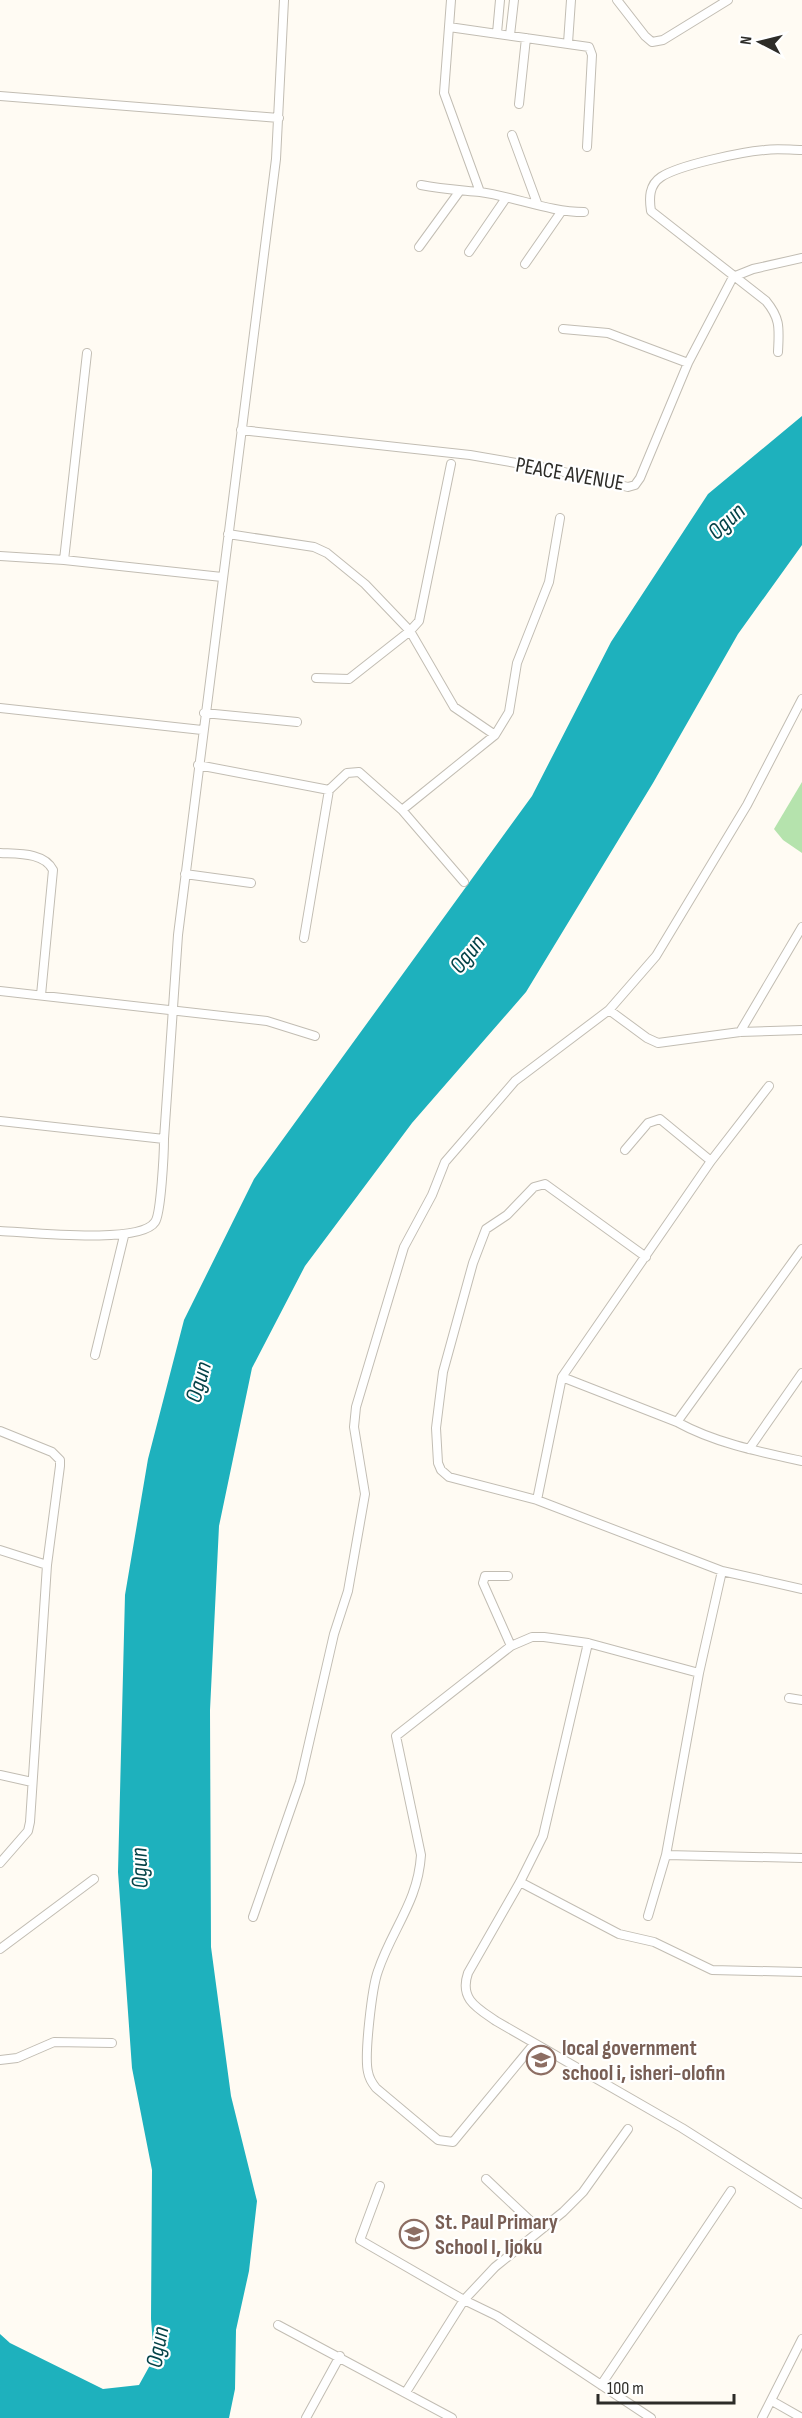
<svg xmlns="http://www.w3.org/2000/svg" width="802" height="2418" viewBox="0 0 802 2418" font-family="'Sofia Sans Condensed',sans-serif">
  <rect width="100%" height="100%" fill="#fffbf3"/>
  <!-- green -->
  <path fill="#b5e3ad" d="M802,782V853L783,840L774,829Z"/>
  <!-- water -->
  <path fill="#1eb1bd" d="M802,416V545L738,634L653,783L526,992L412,1123L305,1266L252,1368L219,1526L210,1710L211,1947L231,2096L257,2201L249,2271L236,2330L235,2389L229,2418H0V2334L10,2343L103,2389L139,2385L154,2358L151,2319L152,2170L132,2068L118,1872L125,1595L148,1459L184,1320L254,1179L532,796L611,642L708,494Z"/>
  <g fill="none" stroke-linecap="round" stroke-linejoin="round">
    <!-- minor casing -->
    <g stroke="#c2bdb3" stroke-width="10">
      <path id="minor" d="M451,0L444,93L480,192
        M617,0L645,36L652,42L663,40L728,0
        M449,27L589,47L592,55L587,147
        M497,33L500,0
        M510,35L514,0
        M568,43L571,0
        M0,96L279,118
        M519,104L526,38
        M512,135L537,203
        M421,185C441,189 460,190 480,192C516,197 549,212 584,212
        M419,247L459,192
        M469,252L506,198
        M525,264L561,212
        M563,329L608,333L688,363
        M778,352C779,329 781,319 766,301L651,211C649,198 649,185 661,177C679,165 742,152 765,150C777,148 790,150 802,150
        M241,430L470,455L551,469L628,487L635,485L640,478L688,363L733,277L753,269L802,258
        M228,534L314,547L327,553L365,584L410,631L454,707L495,735
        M0,556L64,560L222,577
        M64,560L87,353
        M316,678L349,679L410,631L419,621L451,464
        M0,708L202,730
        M204,713L297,722
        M198,765L329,790L347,773L359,772L402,810L464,882
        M402,810L495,735L509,712L517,663L549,582L560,518
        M0,853C17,854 44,852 53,870L41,995
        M185,874L251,883
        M304,938L329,790
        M0,991L267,1021L315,1036
        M609,1010L647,1038L658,1043L740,1032L802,1030
        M740,1032L802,927
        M0,1121L164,1139L178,935L276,159L284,0
        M625,1150L648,1123L660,1119L711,1161
        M0,1231C28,1232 140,1245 155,1222C161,1214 164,1152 164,1139
        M646,1257L545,1184L534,1187L507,1215L486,1229L473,1263L443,1372L436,1428L438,1463L441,1470L449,1477L537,1500L722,1571L802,1589
        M95,1355L124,1236
        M562,1377L677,1422C715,1443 760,1452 802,1461
        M677,1422L802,1249
        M0,1431L52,1452L60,1460V1466L47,1565L30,1822L28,1831L0,1863
        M749,1449L802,1373
        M537,1500L562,1377L711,1161L769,1086
        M0,1550L47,1565
        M508,1576H485L483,1583L511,1646
        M588,1643L543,1836L520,1882L468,1973C459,1999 477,2008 496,2021L682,2128L802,2204
        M789,1698L802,1700
        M0,1775L32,1782
        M666,1855L802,1858
        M520,1882L619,1934L654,1942L712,1970L802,1972
        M648,1916L666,1855L699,1673L722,1571
        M253,1917L300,1782L334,1634L348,1591L365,1494L354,1427L356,1407L404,1247L432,1195L445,1162L515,1081L609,1010L656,956L747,805L802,699
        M0,1949L94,1879
        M534,2044L453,2142L438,2140L376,2088C372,2083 369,2078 368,2072C364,2056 372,1987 378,1971C392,1929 418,1902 421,1855L396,1736L511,1646L532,1637H544L588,1643L699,1673
        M0,2060L17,2058L54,2042L112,2043
        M486,2179L539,2229
        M380,2186L360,2240L464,2300L497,2316L651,2418
        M278,2325L452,2418
        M601,2385L731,2191
        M406,2392L464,2300L495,2267L563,2212L583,2192L628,2129
        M772,2401L802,2418
        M306,2418L340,2356
        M762,2418L802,2339"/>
    </g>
    <!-- minor -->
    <use href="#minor" stroke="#fff" stroke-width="8"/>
  </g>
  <!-- icons -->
  <defs>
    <g id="school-ring" transform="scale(1.5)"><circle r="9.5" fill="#fff" stroke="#8d6e63" stroke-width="1.5"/><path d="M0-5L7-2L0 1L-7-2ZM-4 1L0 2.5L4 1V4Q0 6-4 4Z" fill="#8d6e63"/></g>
  </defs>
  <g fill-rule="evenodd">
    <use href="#school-ring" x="541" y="2060"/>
    <use href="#school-ring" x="414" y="2234"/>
  </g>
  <g text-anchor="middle" stroke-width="4.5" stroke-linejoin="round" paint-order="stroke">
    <!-- street labels -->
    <g font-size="22" fill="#2d2c28" stroke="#fff">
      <text transform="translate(570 473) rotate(10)" y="8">PEACE AVENUE</text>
    </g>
    <!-- education labels -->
    <g font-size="22" font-weight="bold" fill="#785e54" stroke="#fff" text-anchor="start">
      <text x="562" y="2055">local government<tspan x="562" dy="25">school i, isheri-olofin</tspan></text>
      <text x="435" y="2229">St. Paul Primary<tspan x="435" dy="25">School I, Ijoku</tspan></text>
    </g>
    <!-- water labels -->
    <g font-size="24" font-style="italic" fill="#054348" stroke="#fff">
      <text transform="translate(726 521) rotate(-43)" y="8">Ogun</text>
      <text transform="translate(467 954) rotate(-51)" y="8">Ogun</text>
      <text transform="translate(198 1382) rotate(-74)" y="8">Ogun</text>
      <text transform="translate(139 1868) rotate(-92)" y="8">Ogun</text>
      <text transform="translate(157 2347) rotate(-80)" y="8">Ogun</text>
    </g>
  </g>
  <!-- north arrow -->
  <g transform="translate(760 42) rotate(277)" stroke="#ffffff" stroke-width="4.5" paint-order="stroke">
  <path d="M0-4.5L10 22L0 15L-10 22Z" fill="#2d2c28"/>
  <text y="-9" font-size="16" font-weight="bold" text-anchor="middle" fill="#2d2c28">N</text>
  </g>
  <!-- scale -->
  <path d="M598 2394v9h136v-9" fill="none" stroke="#2d2c28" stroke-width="3"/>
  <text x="607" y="2394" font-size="18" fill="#2d2c28" stroke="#ffffff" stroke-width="4.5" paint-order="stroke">100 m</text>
</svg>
